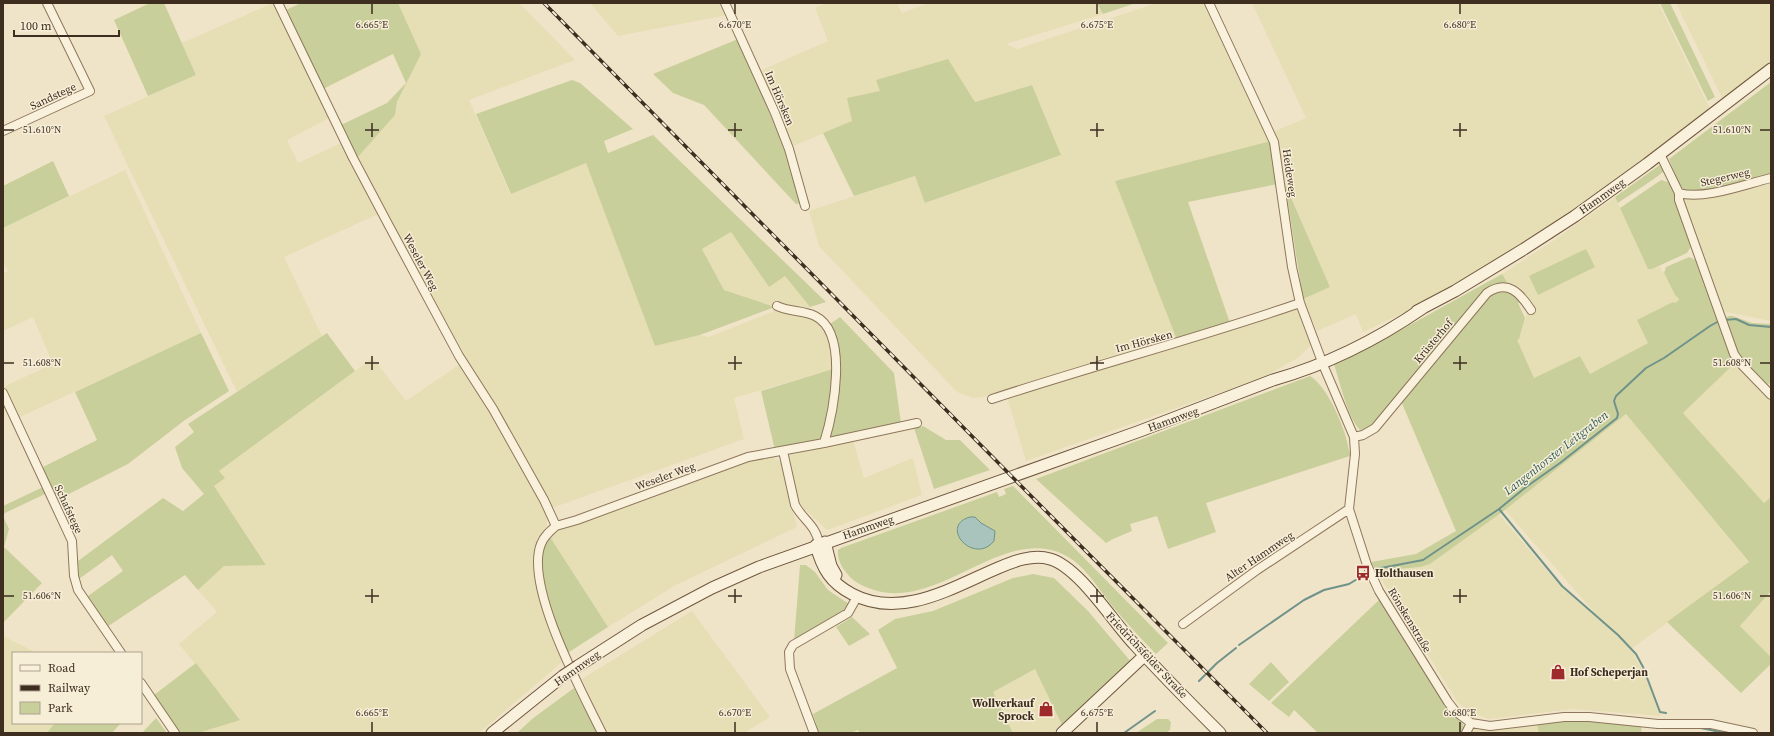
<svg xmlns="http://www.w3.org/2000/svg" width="1774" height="736" viewBox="0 0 1774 736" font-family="'Source Serif 4',serif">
  <rect width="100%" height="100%" fill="#f0e4c8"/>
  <!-- farmland -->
  <path fill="#e6deb5" d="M273,3H276L318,91L329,118L287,140L298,163L341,143L378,214L284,257L322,336L237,392L104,116L196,75L182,43Z
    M398,3H519L575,60L469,100L510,194L586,162L655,346L700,335L709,337L774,311L810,318L819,322L826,329L830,341L833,369L734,398L744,439L552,508L466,360L357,158L395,115L397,102L421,54Z
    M590,3H721L727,15L618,36Z
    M826,3H897L902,13L928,3H1097L1103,14L1006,44L1017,49L1157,3H1206L1271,141L1115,181L1177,340L1110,357L990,396L973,398L957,392L819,246L809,211L915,176L926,203L1061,155L1032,85L975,102L948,59L876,80L881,91L853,121L791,147L760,71L828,41L815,8Z
    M1252,3H1658L1711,111L1568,215L1482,269L1424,303L1363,332L1356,314L1317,331L1303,299L1330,287L1285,184L1277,141L1273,132L1306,118Z
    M1676,3H1771V62L1723,100Z
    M125,170L201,333L18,418L5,386L53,364L33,317L3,331V274L8,271L3,262V228Z
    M1771,181V321L1721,311L1682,199L1701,198Z
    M1615,197L1648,269H1652L1660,266L1675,295L1679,298L1678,301L1675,303L1672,302L1648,343L1608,366L1589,374L1580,356L1534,378L1516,340L1519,339L1530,304L1510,287L1502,274L1550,243Z
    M731,232L769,286L785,276L814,312L775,307L724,290L702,249Z
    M1294,308L1300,310L1312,344L1299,357L1264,377L1026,461L1007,397Z
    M373,358L406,401L460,364L498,422L547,512V527L537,542L535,564L544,614L562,662L479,733H198L240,719L179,644L217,612L198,590L224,566L266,564L214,486L219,471Z
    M1736,362L1763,390L1771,381V497L1764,503L1683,413Z
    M1626,414L1749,563L1631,649L1643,671L1661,716L1572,709L1489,719L1469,712L1458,703L1376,571L1420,567L1430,564L1499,514L1561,587L1606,626L1505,510Z
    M853,440L864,478L913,458L922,495L827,530L799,504L788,459L791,453Z
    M773,457L781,462L797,527L676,585L608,627L550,537L559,529L750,461Z
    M1771,591V657L1740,626Z
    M692,611L770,717L744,733H607L582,679Z
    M3,636L37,653H13V723H55L47,733H3Z
    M1035,669L1063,727L1056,733H1013L993,692Z
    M1537,724L1539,733H1471L1475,729L1492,730Z"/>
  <!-- green -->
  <path fill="#c9cf9b" d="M150,3H164L196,75L148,96L114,20Z
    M301,3H398L421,54L397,102L395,115L357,158L339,126L387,103L406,83L393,54L323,89L286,10Z
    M1097,3H1136L1103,14Z
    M1660,3H1670L1715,97L1708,101Z
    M738,39L785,148L801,203L796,204L704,105L673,93L653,74Z
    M948,59L975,102L1032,85L1061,155L925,203L915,176L854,196L823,133L852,121L847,98L880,91L876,80Z
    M572,80L580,83L633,129L604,141L608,153L653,135L826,302L810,307L785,276L769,287L731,232L702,249L724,290L775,307L700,335L655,346L586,163L511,194L476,114Z
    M1771,82V175L1697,193H1686L1677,180L1669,159Z
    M1271,141L1278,184L1188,202L1230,323L1177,340L1115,181Z
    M53,161L69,196L3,228V186Z
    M1661,164L1664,171C1662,174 1624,199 1618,203L1615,197Z
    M1661,180L1668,182L1672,186L1676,202L1692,245L1687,253L1652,269H1648L1620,208Z
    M1285,184L1330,287L1303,299Z
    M1586,249L1595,267L1538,295L1529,276Z
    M1689,257L1696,260L1736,362L1683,413L1764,503L1771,497V591L1740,626L1771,657V664L1741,693L1667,622L1749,562L1626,414L1505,510L1430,564L1420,567L1376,571L1371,562L1416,554L1456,531L1401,401L1490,295C1503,287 1512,292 1522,301L1518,303L1525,318L1519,339L1517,340L1534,378L1580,356L1590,374L1648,343L1637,320L1673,302L1675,303L1678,301L1679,299L1675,295L1664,273L1666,267Z
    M1502,274L1510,287L1497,285L1372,427L1362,431C1349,424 1339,379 1334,364L1372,346Z
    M1729,316H1733L1752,323L1771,324V381L1766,387L1738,358L1724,318Z
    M840,317L894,373L901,423L830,439C836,400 847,361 830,324Z
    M201,333L229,391L185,420L128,464L57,500L41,468L97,440L75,392Z
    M327,333L355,371L219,471L225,478L214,486L266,565L224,566L198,590L185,575L107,627L88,596L123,571L112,555L79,579L78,561L163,498L183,511L204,494L182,468L175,447L194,432L188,424Z
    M833,369L828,418L821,440L775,450L761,391Z
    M1310,376C1329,388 1346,430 1349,451L1353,453V455L1206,503L1216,532L1168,549L1157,516L1130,524L1132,531L1113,539L1106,543L1036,479Z
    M923,426L946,440H960L990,470L934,489L914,428Z
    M1013,486L1168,643L1156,654C1141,639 1127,623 1113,607C1097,587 1083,561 1058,552C999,530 937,610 874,590C865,587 856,583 850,577C843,569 837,561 838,550L841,548L997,492L999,497L1006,494L1004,489Z
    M43,487L47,493L3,514V506Z
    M3,516L9,529L4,547L42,583L3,623Z
    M550,537L608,627L566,654L544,588L541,554Z
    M800,565H806L815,572L828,590L849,604C835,621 813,630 794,641Z
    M1033,574L1054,578L1088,611L1132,663L1063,727L1035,669L993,692L1013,733H860L858,730L850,733H819L813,714L897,668L878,630L895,619L933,611L1013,578Z
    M1380,599L1445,704L1451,713L1463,724L1464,728L1462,733H1318L1294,710L1289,717L1271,703Z
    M852,617L870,634L849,646L836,627Z
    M1271,662L1289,682L1269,701L1249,684Z
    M196,663L240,720L198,733H180L163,711L154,695Z
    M574,688L597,733H517L532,719Z
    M156,718L167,733H142Z
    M1157,719H1168L1171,722L1170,730L1166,733H1136Z
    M1563,719L1642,725L1641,733H1539L1537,724Z
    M55,723H121L112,733H47Z"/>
  <!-- water -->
  <path fill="#a9c4bc" stroke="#6f938a" d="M970,517H975L981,523L995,531L994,541C974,566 938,526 970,517Z"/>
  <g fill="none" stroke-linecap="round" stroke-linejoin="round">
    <!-- stream -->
    <path stroke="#6f938a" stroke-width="2" d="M1724,320L1736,319L1749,325L1771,327
      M1499,509L1562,586L1618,635L1636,654L1643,667L1660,712L1666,713
      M1376,569L1423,560L1499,509L1526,487L1560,463L1617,418L1618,414L1614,401L1616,396L1646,368L1664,358L1710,326L1719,321
      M1239,645L1304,600L1324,590L1349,584L1364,575
      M1199,681L1217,663L1236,648
      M1701,728L1725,733
      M1124,733L1155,711"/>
    <!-- street casing -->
    <g stroke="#8d765c" stroke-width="10">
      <path id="street" d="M278,3L353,158L388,224L459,356L493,409L544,500L556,526L577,520L748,457L824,443L917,423
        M725,3L775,113L789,149L805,206
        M1209,3L1274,142L1292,267L1300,303L1324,367L1354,437L1355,454L1349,509L1367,565L1379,591L1448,702L1455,711L1471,723L1490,726L1564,717H1589L1658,724H1711L1753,733
        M3,131L90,91L47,3
        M1660,154L1679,193C1705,200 1745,184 1771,178
        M1679,193V200L1734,354L1741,364L1771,395
        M777,306C789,312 803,310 815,316C850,333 833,414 824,443
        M3,393L72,541L74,576L78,590L121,653
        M992,399C1095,365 1199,338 1300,303
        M1354,437L1363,435L1375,428L1487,293C1508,279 1520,293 1531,310
        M783,451L795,505C803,520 816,525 819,544
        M556,526C550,531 544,536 541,544C524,586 583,694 602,733
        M1183,624L1257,570L1349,509
        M141,683L175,733
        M814,733L790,669L789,652L793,645L848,613L857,597
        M1466,733L1471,723"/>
    </g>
    <!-- secondary casing -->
    <g stroke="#6f573f" stroke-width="13">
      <path id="secondary" d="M1417,311L1455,291L1524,249L1575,216L1647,164L1771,69
        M825,542L831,566L836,575
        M816,545C822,569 831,583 852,594C901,620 953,587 998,568C1014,561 1033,554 1050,559C1079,567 1113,622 1134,644C1162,675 1191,704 1220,733
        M578,666L642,625L712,588L759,567L1140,431L1273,380C1326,365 1378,339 1423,308
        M492,733L563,676
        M1062,733L1144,656"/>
    </g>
    <!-- street -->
    <use href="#street" stroke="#faf1dc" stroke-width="8"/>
    <!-- secondary -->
    <use href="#secondary" stroke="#faf1dc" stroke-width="11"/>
    <!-- rail casing -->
    <g stroke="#3d2e20" stroke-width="3.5">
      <path id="rail" d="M544,3L1043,508L1267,733"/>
    </g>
    <!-- rail -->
    <use href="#rail" stroke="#f7eed8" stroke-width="2" stroke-dasharray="6" stroke-linecap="butt"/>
    <!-- secondary-bridge casing -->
    <g stroke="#6f573f" stroke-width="13" stroke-linecap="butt">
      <path id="secondary-bridge" d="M563,676L578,666"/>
    </g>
    <!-- secondary-bridge -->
    <use href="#secondary-bridge" stroke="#faf1dc" stroke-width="11"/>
  </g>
  <!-- ticks -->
  <path fill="none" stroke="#3d2e20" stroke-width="1.5" d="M372,4V14M735,4V14M1097,4V14M1460,4V14M372,123V137M735,123V137M1097,123V137M1460,123V137M4,130H14M365,130H379M728,130H742M1090,130H1104M1453,130H1467M1760,130H1770M372,356V370M735,356V370M1097,356V370M1460,356V370M4,363H14M365,363H379M728,363H742M1090,363H1104M1453,363H1467M1760,363H1770M372,589V603M735,589V603M1097,589V603M1460,589V603M4,596H14M365,596H379M728,596H742M1090,596H1104M1453,596H1467M1760,596H1770M372,722V732M735,722V732M1097,722V732M1460,722V732"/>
  <!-- icons -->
  <defs>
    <g id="bus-bare" transform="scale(1.2)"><path d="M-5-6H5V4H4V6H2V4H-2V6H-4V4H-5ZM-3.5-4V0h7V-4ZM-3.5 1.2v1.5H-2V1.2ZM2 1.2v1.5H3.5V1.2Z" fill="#9e2a2b" stroke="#f7eed8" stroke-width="2.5" paint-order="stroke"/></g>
    <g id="shop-bare" transform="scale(1.2)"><path d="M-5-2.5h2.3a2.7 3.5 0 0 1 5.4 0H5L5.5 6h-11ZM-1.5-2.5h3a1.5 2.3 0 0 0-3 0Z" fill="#9e2a2b" stroke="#f7eed8" stroke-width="2.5" paint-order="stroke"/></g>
  </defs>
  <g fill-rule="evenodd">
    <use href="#bus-bare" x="1363" y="573"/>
    <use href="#shop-bare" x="1558" y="672"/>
    <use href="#shop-bare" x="1046" y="709"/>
  </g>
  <g text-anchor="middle" stroke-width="3" stroke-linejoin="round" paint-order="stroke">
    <!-- street labels -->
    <g font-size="11" fill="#3d2e20" stroke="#f7eed8">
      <text transform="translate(53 96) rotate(-25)" y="4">Sandstege</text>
      <text transform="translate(780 98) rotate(67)" y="4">Im Hörsken</text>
      <text transform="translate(1290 173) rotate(82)" y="4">Heideweg</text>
      <text transform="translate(1725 177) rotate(-13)" y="4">Stegerweg</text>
      <text transform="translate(1602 196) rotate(-35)" y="4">Hammweg</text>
      <text transform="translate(421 262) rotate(62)" y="4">Weseler Weg</text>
      <text transform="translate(1144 341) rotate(-15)" y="4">Im Hörsken</text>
      <text transform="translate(1433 341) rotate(-50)" y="4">Krüsterhof</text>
      <text transform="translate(1173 419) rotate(-20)" y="4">Hammweg</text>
      <text transform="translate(665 476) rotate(-20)" y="4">Weseler Weg</text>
      <text transform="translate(69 509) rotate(65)" y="4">Schafstege</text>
      <text transform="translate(868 527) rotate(-19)" y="4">Hammweg</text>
      <text transform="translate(1259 556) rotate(-34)" y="4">Alter Hammweg</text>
      <text transform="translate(1410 620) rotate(59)" y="4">Rönskenstraße</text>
      <text transform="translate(1147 655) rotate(47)" y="4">Friedrichsfelder Straße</text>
      <text transform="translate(577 668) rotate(-35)" y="4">Hammweg</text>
    </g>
    <!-- poi labels -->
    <g font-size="11" font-weight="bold" fill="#3d2e20" stroke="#f7eed8" text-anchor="start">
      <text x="1375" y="577">Holthausen</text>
      <text x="1570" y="676">Hof Scheperjan</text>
      <text x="1034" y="707" text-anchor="end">Wollverkauf<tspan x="1034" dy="13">Sprock</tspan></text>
    </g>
    <!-- water labels -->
    <g font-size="12" font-style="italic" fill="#2f5d5a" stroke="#f7eed8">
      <text transform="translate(1556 453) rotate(-38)" y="4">Langenhorster Leitgraben</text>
    </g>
  </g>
  <g font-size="10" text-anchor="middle" fill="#3d2e20" stroke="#f7eed8" stroke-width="3" stroke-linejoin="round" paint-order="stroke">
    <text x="372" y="28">6.665°E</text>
    <text x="735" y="28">6.670°E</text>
    <text x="1097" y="28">6.675°E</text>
    <text x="1460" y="28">6.680°E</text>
    <text x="42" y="133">51.610°N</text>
    <text x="1732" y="133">51.610°N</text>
    <text x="42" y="366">51.608°N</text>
    <text x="1732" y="366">51.608°N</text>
    <text x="42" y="599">51.606°N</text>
    <text x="1732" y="599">51.606°N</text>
    <text x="372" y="716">6.665°E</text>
    <text x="735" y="716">6.670°E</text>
    <text x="1097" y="716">6.675°E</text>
    <text x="1460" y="716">6.680°E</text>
  </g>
  <!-- border -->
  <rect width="1774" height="736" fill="none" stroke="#3d2e20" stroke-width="8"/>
  <!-- legend -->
  <rect x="12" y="652" width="130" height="72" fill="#f7eed8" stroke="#ada18e"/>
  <rect x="20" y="665" width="20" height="6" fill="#faf1dc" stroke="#ada18e"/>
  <text x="48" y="672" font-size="12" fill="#3d2e20">Road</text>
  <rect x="20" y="685" width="20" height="6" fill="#3d2e20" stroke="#ada18e"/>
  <text x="48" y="692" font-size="12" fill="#3d2e20">Railway</text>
  <rect x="20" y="702" width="20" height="12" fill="#c9cf9b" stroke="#ada18e"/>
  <text x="48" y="712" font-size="12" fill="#3d2e20">Park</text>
  <!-- scale -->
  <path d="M14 30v6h105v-6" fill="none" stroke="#3d2e20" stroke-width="2"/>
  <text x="20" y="30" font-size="12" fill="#3d2e20" stroke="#f7eed8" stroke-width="3" paint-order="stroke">100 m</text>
</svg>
